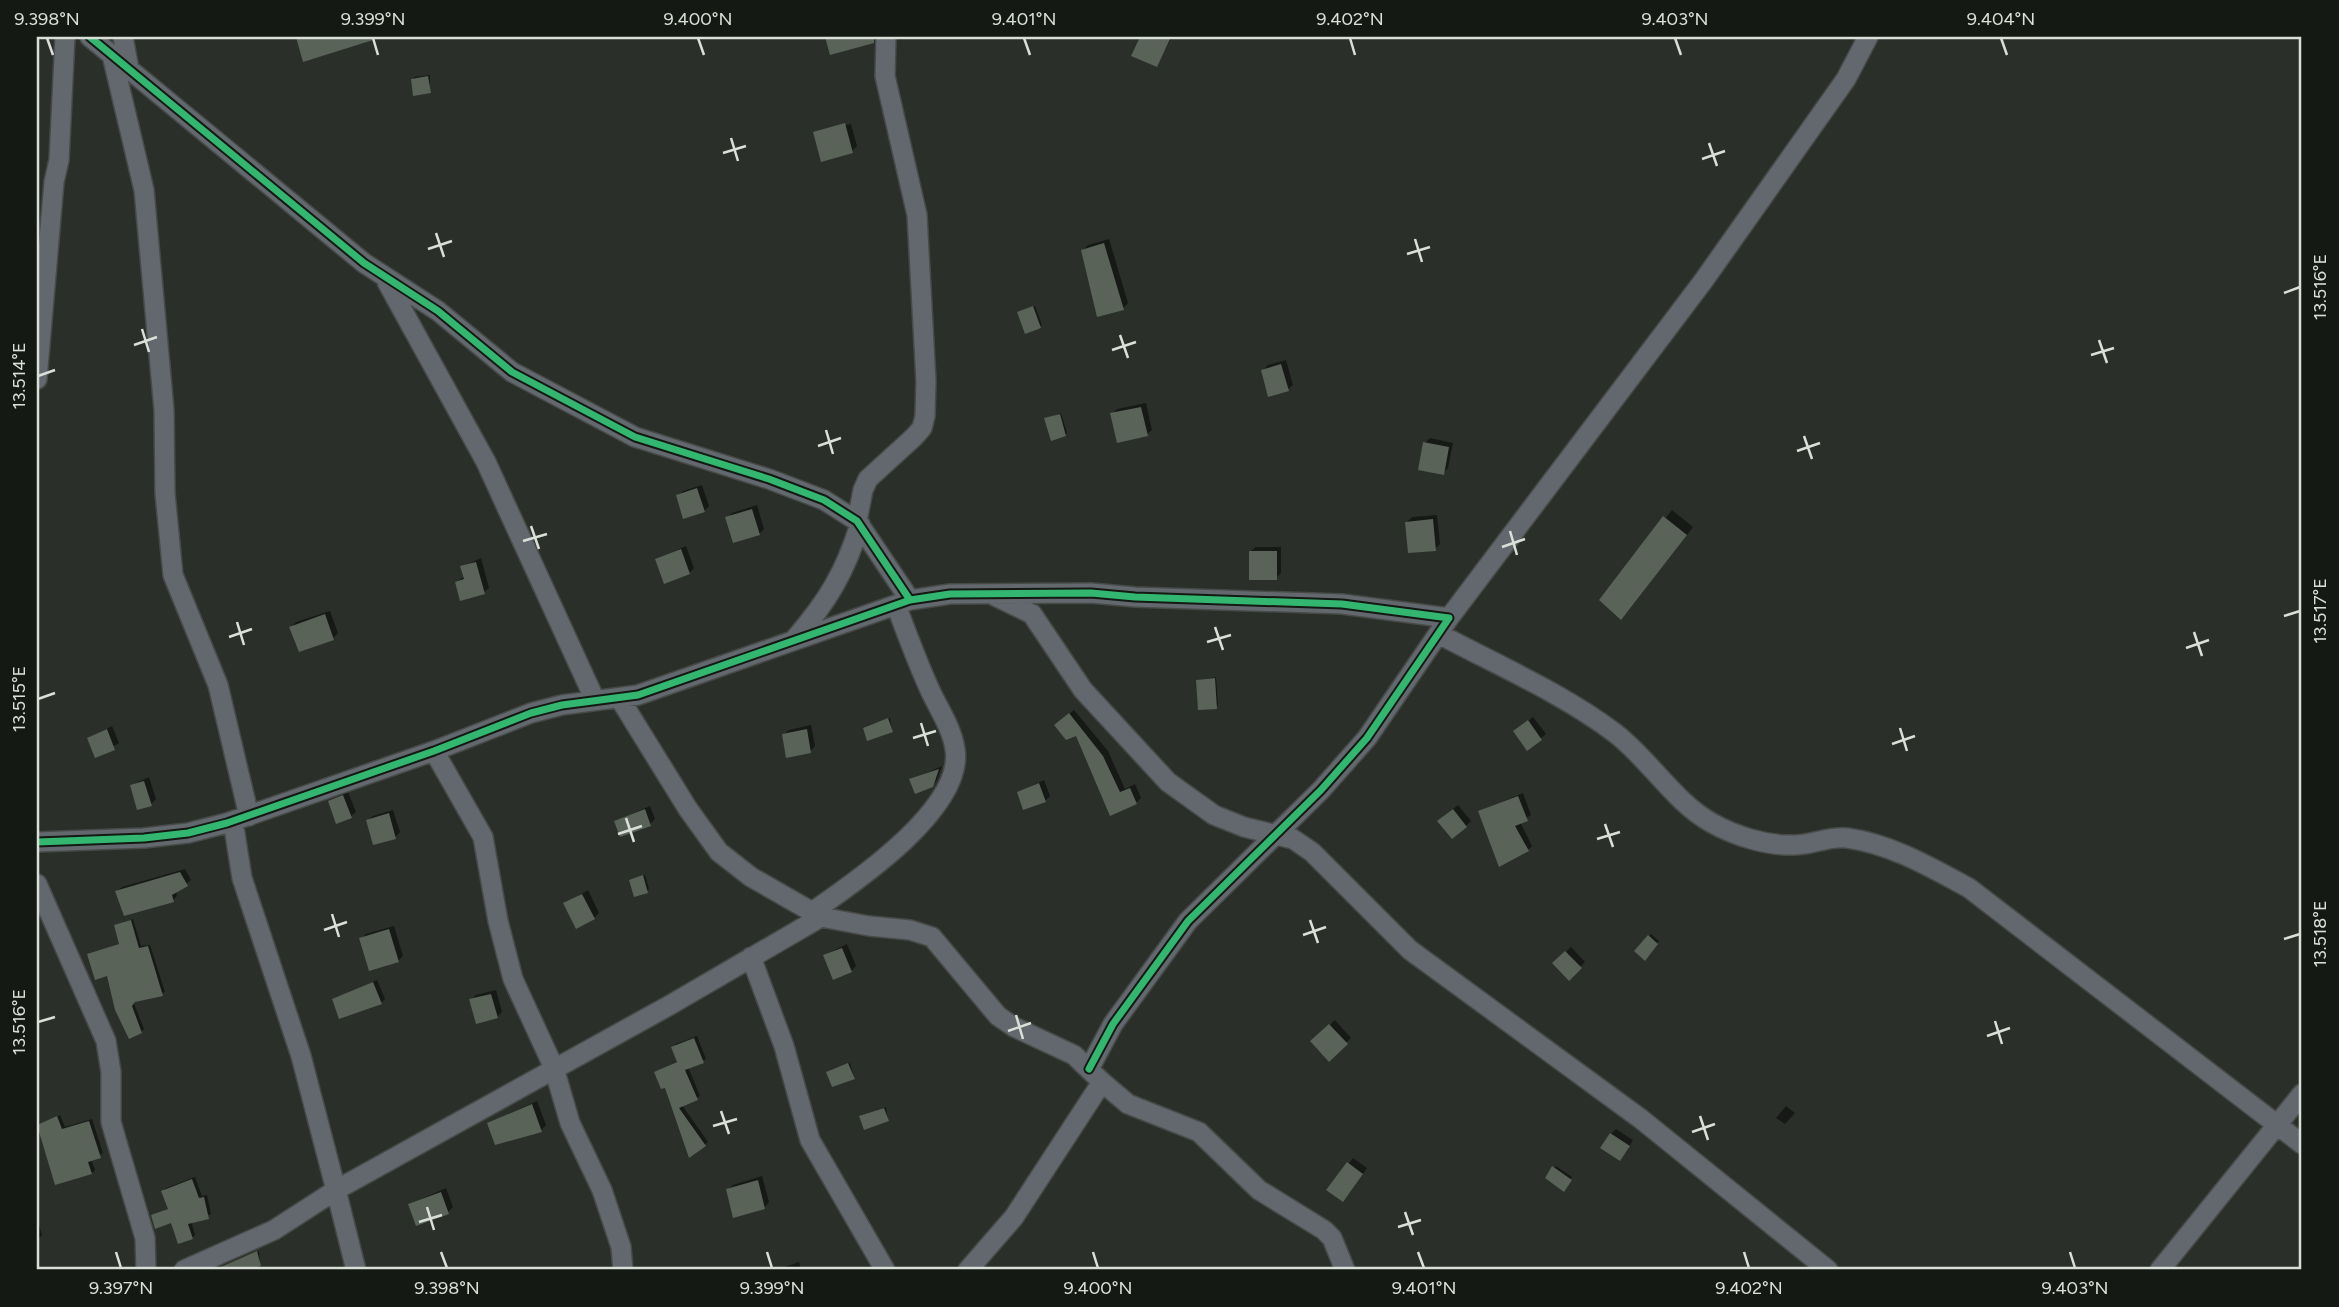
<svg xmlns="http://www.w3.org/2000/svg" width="2339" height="1307" viewBox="0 0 2339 1307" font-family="Figtree,sans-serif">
  <rect width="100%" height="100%" fill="#2a2f2a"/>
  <!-- shadow -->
  <path fill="#0007" d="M1142,37H1172L1157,65L1133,55Z
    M430,75V92L413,79L414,77Z
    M851,124L857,146L852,151L815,133Z
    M1109,239L1128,303L1123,308L1083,250L1088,245Z
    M1035,306L1042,325L1040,326L1021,311Z
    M1286,360L1293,385L1288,389L1263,370L1268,365Z
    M1146,403L1152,430L1147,434L1112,414L1117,409Z
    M1061,413L1067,433L1065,435L1046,419Z
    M1430,438L1453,443L1448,468L1443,473L1425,443Z
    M702,485L709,506L704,511L678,495L683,491Z
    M757,505L764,529L759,534L727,518L732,513Z
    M1672,510L1693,527L1628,611L1601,599Z
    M1437,515L1440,544L1435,549L1407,522L1412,517Z
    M686,546L694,568L689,573L657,559Z
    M1256,547H1281V573L1276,578L1251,551Z
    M481,558L489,588L484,592L457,582L465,576L462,567Z
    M330,611L338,633L333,638L291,627L296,622Z
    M1216,677L1218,705L1216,707L1198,680Z
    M1074,710L1108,751L1125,789L1135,784L1141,798L1136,803L1111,814L1077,734L1061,720Z
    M1533,717L1546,734L1528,749L1520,727Z
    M890,718L892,730L865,728L867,726Z
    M811,725L815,746L810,751L784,734L789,730Z
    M112,726L119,743L96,756L89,738Z
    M942,766L937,780L932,786L911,780Z
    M149,777L156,799L151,804L132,785Z
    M1044,780L1050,796L1045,801L1019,792Z
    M348,792L356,812L351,816L330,801Z
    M1523,793L1531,815L1520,822L1532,846L1528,850L1480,811Z
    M1458,805L1471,821L1466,826L1444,816Z
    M650,806L655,819L650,824L616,821Z
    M393,810L400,832L395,837L368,820L373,816Z
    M185,869L191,880L176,891L177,896L173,900L117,891L122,887Z
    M645,875L649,889L647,891L631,880Z
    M588,890L599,913L594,918L565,904Z
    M133,919L141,946L150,945L165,992L133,1001L144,1029L141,1032L108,974L89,955L121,943L116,926Z
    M394,926L403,956L398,961L361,939L366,934Z
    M1651,934L1659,941L1644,958L1636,951Z
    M847,944L856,966L851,971L825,955Z
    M1571,947L1585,962L1569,978L1555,963Z
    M377,980L385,999L381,1003L334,1000Z
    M496,990L502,1012L497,1017L471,1000L476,995Z
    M1335,1020L1351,1038L1329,1059L1313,1041Z
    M697,1036L706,1059L688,1067L700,1096L682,1105L708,1142L690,1155L666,1085L656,1072L678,1061L673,1047L676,1044Z
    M850,1063L854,1077L830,1070Z
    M537,1101L546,1125L541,1130L489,1123Z
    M1786,1106L1795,1113L1785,1124L1776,1118Z
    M886,1107L888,1120L863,1115Z
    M60,1115L65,1127L92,1119L103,1153L91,1159L95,1170L92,1173L56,1183L38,1125Z
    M1616,1129L1633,1140L1625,1154L1611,1134Z
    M1353,1158L1367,1168L1348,1195L1329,1189Z
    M1556,1166L1572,1177L1566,1187L1554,1168Z
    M762,1176L769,1202L765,1207L728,1189L733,1185Z
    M195,1177L202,1196L207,1195L211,1214L191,1221L195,1235L192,1238L172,1221L153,1216L170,1208L163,1191L166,1188Z
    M446,1188L453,1207L448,1212L410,1204Z
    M37,1218L42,1235L37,1240Z
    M259,1251L260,1264L240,1270H216Z
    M799,1262L801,1270H778L779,1269Z"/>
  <!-- building -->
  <path fill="#596358" d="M296,37H373V40L303,62Z
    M825,37H874V43L830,55Z
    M1140,37H1171L1157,67L1131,56Z
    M428,76L431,93L413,96L411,79Z
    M845,123L853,153L821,162L813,132Z
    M1104,243L1124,310L1097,317L1081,250Z
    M1033,306L1041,328L1025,334L1017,312Z
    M1281,364L1289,391L1268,397L1261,370Z
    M1141,407L1148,436L1117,443L1110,413Z
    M1060,414L1066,436L1051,441L1044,418Z
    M1423,442L1449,447L1444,475L1418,470Z
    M697,488L705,512L683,519L676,495Z
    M752,509L760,535L733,543L725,517Z
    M1663,516L1687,535L1621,620L1599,600Z
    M1433,519L1436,551L1408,553L1405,522Z
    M681,549L690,574L664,584L655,559Z
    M1249,551H1277V580H1249Z
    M476,562L485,594L460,601L455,582L464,579L460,566Z
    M325,614L334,640L299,652L289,627Z
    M1215,678L1217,709L1198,710L1196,680Z
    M1069,713L1103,756L1120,792L1130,788L1137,804L1110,816L1076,736L1066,740L1054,725Z
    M888,718L893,732L867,741L863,728Z
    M1528,720L1542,740L1527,751L1513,731Z
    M107,729L115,750L95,758L87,738Z
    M807,729L811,753L786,758L782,734Z
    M939,769L933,787L915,794L909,779Z
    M144,781L152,806L137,810L130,785Z
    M1039,783L1046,802L1023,810L1017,792Z
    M343,795L352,818L336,824L328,801Z
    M1518,796L1528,821L1515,826L1529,851L1499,867L1478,811Z
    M645,809L651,826L620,837L614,821Z
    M1453,809L1467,827L1452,839L1437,821Z
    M389,813L396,839L373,845L366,820Z
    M180,872L188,886L172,895L174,902L124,916L115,891Z
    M643,875L648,893L634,897L629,880Z
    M582,894L595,919L576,929L563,903Z
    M131,920L139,948L148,946L163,996L135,1002L132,1006L142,1033L129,1039L115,1010L107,976L95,980L87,954L119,944L114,925Z
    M389,929L399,962L369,971L359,938Z
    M1648,935L1658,944L1645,961L1634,951Z
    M842,948L852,972L833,980L823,955Z
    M1565,951L1582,968L1569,981L1552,963Z
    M373,982L382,1004L339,1019L332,999Z
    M491,994L498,1018L476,1024L469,999Z
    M1329,1024L1348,1044L1329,1062L1310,1041Z
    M694,1038L704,1063L685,1070L698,1100L679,1108L706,1146L689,1158L665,1088L661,1089L654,1072L677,1062L671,1047Z
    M848,1063L855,1079L832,1087L826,1072Z
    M532,1104L542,1132L495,1145L487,1123Z
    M884,1108L889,1121L864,1130L859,1116Z
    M57,1116L62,1129L89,1121L101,1158L88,1162L92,1174L55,1185L37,1125Z
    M1610,1133L1630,1146L1620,1161L1600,1148Z
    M1347,1162L1363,1174L1343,1202L1326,1190Z
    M1552,1166L1572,1180L1564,1192L1545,1178Z
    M192,1179L199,1198L204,1197L209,1219L188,1224L193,1239L178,1244L171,1223L155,1229L151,1215L168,1209L161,1191Z
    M758,1180L765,1209L733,1218L726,1189Z
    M441,1192L449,1214L416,1226L408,1204Z
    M257,1251L261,1266L246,1270H214Z"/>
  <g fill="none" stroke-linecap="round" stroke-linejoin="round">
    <!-- street casing -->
    <g stroke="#474a47" stroke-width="22">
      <path id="street" d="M123,37L129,69
        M112,55L144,190L164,410L165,493L173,575L218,685L249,816
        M387,282L486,462L595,700
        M37,379L54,182L59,160L65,37
        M857,521L863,490L868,479L914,437L922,428L925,416L926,381L917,215L885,76L886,37
        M995,596L1032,614L1083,690L1168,782L1214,815L1244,827L1293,839L1312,852L1410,950L1641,1119L1828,1270
        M910,600L950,594L1091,593L1135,597L1342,604L1449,618L1367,738L1321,790L1188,921L1113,1024L1089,1069
        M1449,618L1704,280L1846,79L1868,37
        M1439,634C1497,665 1562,693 1615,733C1650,760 1674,802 1712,823C1735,836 1767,846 1794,845C1811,845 1829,836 1847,838C1891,844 1930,867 1969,888L2302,1144
        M794,640C827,602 845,573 860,524
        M620,699L688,809L719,852L751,877L821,917L869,926L910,930L932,937L998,1016L1014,1027L1074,1055L1102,1082L1014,1217L968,1270
        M434,751L483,837L498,921L513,979L554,1068L570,1123L602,1190L621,1247L623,1270
        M37,842L144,838L188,833L227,823L434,751L531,713L562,705L638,695L910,600L857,521L824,500L769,479L635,437L512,372L438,311L364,263L90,37
        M37,884L106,1041L111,1072V1122L145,1238L146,1270
        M812,912C854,883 965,808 955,749C952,728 938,708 930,690C917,662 907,634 896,605
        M751,957L784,1046L810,1140L885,1270
        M1102,1082L1128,1104L1199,1132L1259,1190L1324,1230L1332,1238L1345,1270
        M184,1270L274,1230L336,1190L301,1056L242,878L233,821
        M356,1270L336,1190L670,1005L821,917
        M2160,1270L2302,1094"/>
    </g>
    <!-- street -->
    <use href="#street" stroke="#63686e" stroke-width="19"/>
    <!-- cycleway casing -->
    <g stroke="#141914" stroke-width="11">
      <path id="cycleway" d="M910,600L950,594L1091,593L1135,597L1342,604L1449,618L1367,738L1321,790L1188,921L1113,1024L1089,1069
        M37,842L144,838L188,833L227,823L434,751L531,713L562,705L638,695L910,600L857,521L824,500L769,479L635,437L512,372L438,311L364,263L90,37"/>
    </g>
    <!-- cycleway -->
    <use href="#cycleway" stroke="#33b770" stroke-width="7"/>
  </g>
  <!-- ticks -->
  <path fill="none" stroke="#dae0d8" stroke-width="2.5" d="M47,38L53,55M373,38L378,55M698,38L704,55M1024,38L1030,55M1350,38L1355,55M1675,38L1681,55M2001,38L2007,55M731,138L738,161M1709,143L1717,166M723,153L746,146M1702,159L1725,151M436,233L444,257M1415,239L1422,262M428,249L452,241M1407,254L1430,247M2284,293L2300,287M142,329L149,352M1120,335L1128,358M2099,340L2107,363M134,345L157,337M1112,350L1136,342M2091,355L2114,348M38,376L55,370M826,430L833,454M1804,436L1812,459M818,446L841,438M1797,451L1820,443M531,526L539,549M1510,531L1517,555M523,541L547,534M1502,547L1525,539M2284,616L2300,611M237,622L244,645M1215,627L1223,650M2194,632L2202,656M229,637L252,629M1207,642L1231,635M2186,648L2209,640M38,699L55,693M921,723L928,746M1900,728L1907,751M913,738L936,731M1892,744L1915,736M626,818L634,842M1605,824L1613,847M618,834L642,826M1597,839L1620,832M332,914L339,937M1310,920L1318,943M324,930L347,922M1303,935L1326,927M2284,939L2300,934M1016,1015L1023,1039M1995,1021L2002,1044M38,1022L55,1017M1008,1031L1031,1023M1987,1036L2010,1028M721,1111L729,1134M1700,1116L1708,1140M713,1126L737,1119M1692,1132L1715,1124M427,1207L434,1230M1405,1212L1413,1235M419,1222L442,1215M1398,1227L1421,1220M116,1252L121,1268M441,1252L447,1268M767,1252L772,1268M1093,1252L1098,1268M1418,1252L1424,1268M1744,1252L1749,1268M2070,1252L2075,1268"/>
  <!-- border -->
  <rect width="2339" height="1307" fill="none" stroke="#141914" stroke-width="77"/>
  <rect x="38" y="38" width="2262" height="1230" fill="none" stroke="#dae0d8" stroke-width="2.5"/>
  <g font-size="18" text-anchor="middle" fill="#dae0d8">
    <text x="47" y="25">9.398°N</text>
    <text x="373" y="25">9.399°N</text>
    <text x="698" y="25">9.400°N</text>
    <text x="1024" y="25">9.401°N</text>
    <text x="1350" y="25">9.402°N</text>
    <text x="1675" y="25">9.403°N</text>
    <text x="2001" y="25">9.404°N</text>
    <text transform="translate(2320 287) rotate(-90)" y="6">13.516°E</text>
    <text transform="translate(19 376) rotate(-90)" y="6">13.514°E</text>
    <text transform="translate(2320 611) rotate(-90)" y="6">13.517°E</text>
    <text transform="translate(19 699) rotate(-90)" y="6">13.515°E</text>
    <text transform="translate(2320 934) rotate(-90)" y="6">13.518°E</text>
    <text transform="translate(19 1022) rotate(-90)" y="6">13.516°E</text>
    <text x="121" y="1294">9.397°N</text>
    <text x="447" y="1294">9.398°N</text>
    <text x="772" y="1294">9.399°N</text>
    <text x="1098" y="1294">9.400°N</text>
    <text x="1424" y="1294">9.401°N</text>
    <text x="1749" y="1294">9.402°N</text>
    <text x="2075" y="1294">9.403°N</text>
  </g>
</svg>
